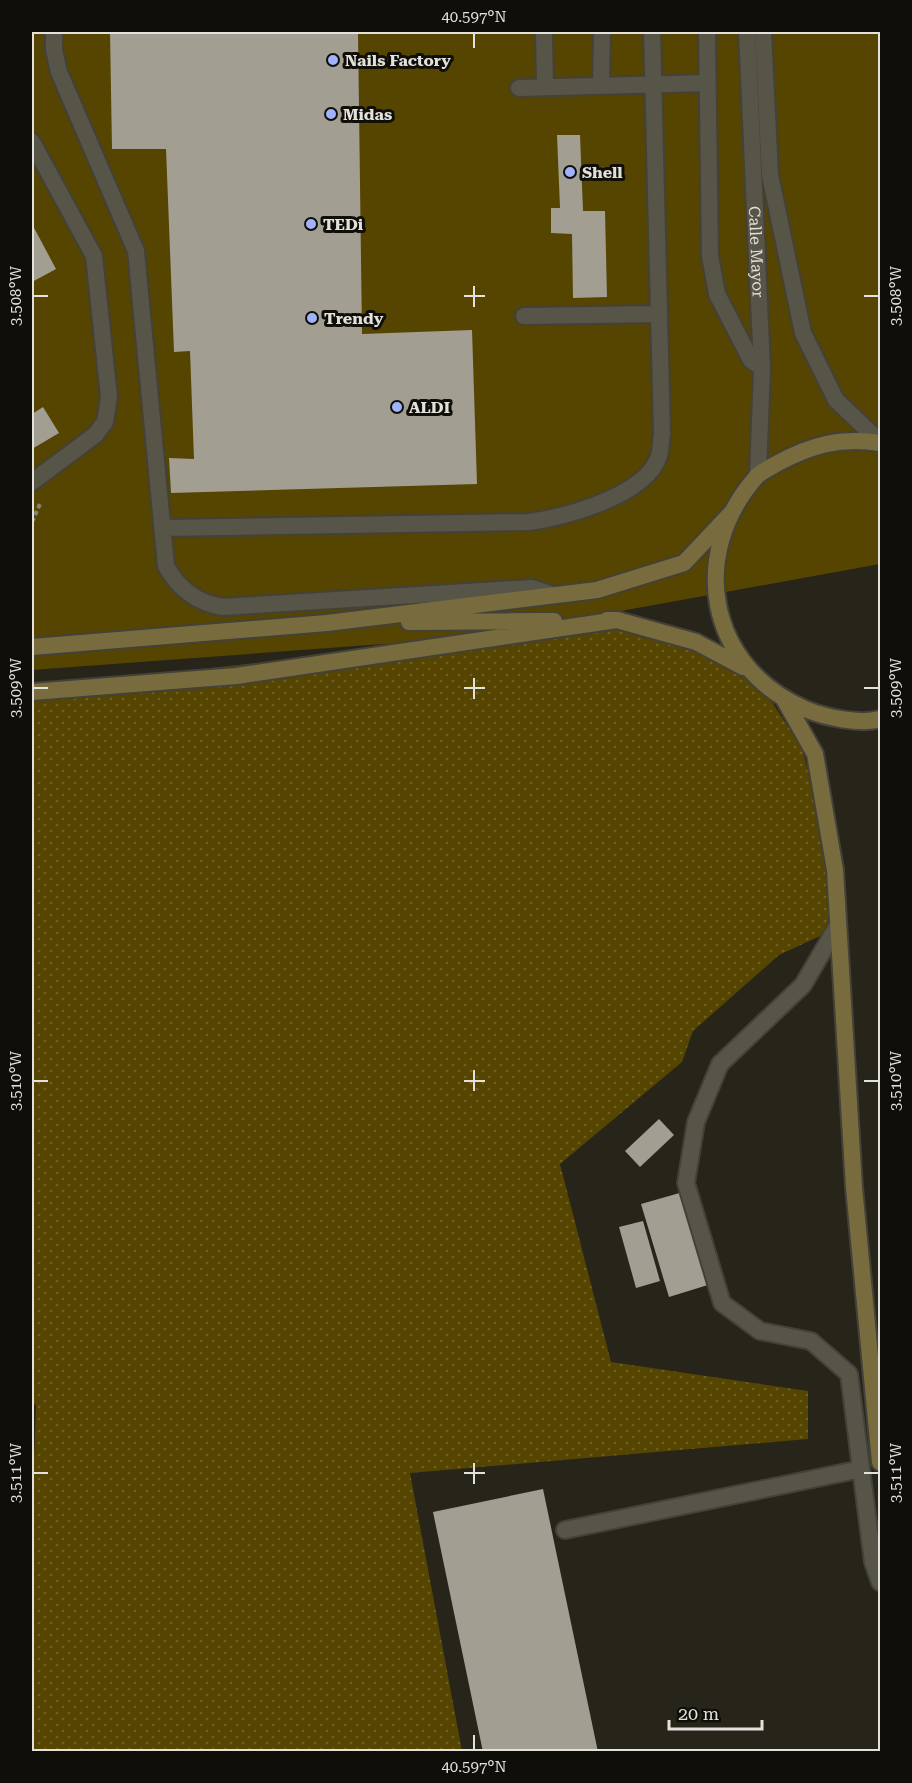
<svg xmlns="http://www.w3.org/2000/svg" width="912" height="1783" viewBox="0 0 912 1783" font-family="'Roboto Serif',serif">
  <defs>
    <pattern id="grass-dots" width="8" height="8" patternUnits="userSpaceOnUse" patternTransform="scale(1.5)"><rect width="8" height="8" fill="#554500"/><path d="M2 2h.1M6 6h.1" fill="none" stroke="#6d6025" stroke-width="1.8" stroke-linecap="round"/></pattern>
  </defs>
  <rect width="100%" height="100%" fill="#27241a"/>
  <!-- grass -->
  <path fill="url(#grass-dots)" d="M607,624L688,630L758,681L802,748L846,924L779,955L693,1031L682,1062L560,1164L611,1362L808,1391V1439L410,1473L462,1751L32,1752V1510L36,1405L32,1404V688Z"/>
  <!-- park -->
  <path fill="#554500" d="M32,32H880V564L478,637L32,670Z"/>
  <!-- building -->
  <path fill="#a29e91" d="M110,32H358L362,334L472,330L477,484L171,493L169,458L194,459L190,351L174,352L166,149H112Z
    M557,135H580L583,211H605L607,297L573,298L572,234L551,233V208H560Z
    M32,224L56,269L32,282Z
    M43,407L59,433L32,449V414Z
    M659,1119L674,1135L640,1167L625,1151Z
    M697,1188L724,1280L669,1297L641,1204Z
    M643,1221L660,1281L636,1288L619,1227Z
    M543,1489L598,1752H483L433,1512Z"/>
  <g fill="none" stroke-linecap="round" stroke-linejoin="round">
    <!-- service casing -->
    <g stroke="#434138" stroke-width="20">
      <path id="service" d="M54,32V50L59,72L136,251L166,566C178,588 197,603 223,607L532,588L553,595
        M544,32L545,87
        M707,32L710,256L717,294L751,360L762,368
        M601,86L602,32
        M519,88L708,83
        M524,316L658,314
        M164,528L529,522C565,517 646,496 659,456C661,449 661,440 662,433L652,32
        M838,925L803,985L720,1064L696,1122L686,1183L722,1303L760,1331L811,1341L849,1374L873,1562L880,1582
        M565,1530L861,1469"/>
    </g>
    <!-- minor casing -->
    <g stroke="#434138" stroke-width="20">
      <path id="minor" d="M32,142L94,256L109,397L105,422L95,435L32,482"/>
    </g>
    <!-- tertiary casing -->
    <g stroke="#434138" stroke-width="20">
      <g id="tertiary">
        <path id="s1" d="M747,32L762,368L758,474"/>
        <path d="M763,32L770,175L803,333L836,400L880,442"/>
      </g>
    </g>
    <!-- secondary casing -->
    <g stroke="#434138" stroke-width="20">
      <path id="secondary" d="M880,443C840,437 811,445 776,464C770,468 762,471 757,476C687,555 708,667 805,709C824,717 860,725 880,719
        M607,620H617L696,642L743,667
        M409,622L554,621
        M32,647L327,623L597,590L684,563L733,511
        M32,692L236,676L617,620
        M784,699L815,754L835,870L854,1187L880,1462"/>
    </g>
    <!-- path -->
    <path stroke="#84827a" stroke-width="4" stroke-dasharray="4.5 3" stroke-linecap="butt" d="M32,522L40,504"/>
    <!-- service -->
    <use href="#service" stroke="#575448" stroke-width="16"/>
    <!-- minor -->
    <use href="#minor" stroke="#575448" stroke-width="16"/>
    <!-- tertiary -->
    <use href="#tertiary" stroke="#575448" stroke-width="16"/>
    <!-- secondary -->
    <use href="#secondary" stroke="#786c3f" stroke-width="16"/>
  </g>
  <!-- ticks -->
  <path fill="none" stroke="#e3e1db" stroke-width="2" d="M474,33V48M474,286V307M33,296H48M464,296H485M864,296H879M474,678V699M33,688H48M464,688H485M864,688H879M474,1070V1091M33,1081H48M464,1081H485M864,1081H879M474,1463V1484M33,1473H48M464,1473H485M864,1473H879M474,1735V1750"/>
  <!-- markers -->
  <g fill="#a1b2fd" stroke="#0f0e09" stroke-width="2">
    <circle cx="333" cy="60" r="6"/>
    <circle cx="331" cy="114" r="6"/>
    <circle cx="570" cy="172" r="6"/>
    <circle cx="311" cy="224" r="6"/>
    <circle cx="312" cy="318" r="6"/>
    <circle cx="397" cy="407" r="6"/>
  </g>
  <g text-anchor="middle" stroke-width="6" stroke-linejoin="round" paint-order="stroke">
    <!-- poi labels -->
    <g font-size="16" font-weight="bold" fill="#e3e1db" stroke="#0f0e09" text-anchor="start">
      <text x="345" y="66">Nails Factory</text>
      <text x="343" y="120">Midas</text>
      <text x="582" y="178">Shell</text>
      <text x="323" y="230">TEDi</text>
      <text x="324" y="324">Trendy</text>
      <text x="409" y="413">ALDI</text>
    </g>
    <!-- street labels -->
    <g font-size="16" fill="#e3e1db" stroke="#0f0e09">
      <text dy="6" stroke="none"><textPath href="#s1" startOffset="220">Calle Mayor</textPath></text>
    </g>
  </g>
  <!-- border -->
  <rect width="912" height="1783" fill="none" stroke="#0f0e09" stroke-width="66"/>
  <!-- scale -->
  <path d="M669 1720v9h93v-9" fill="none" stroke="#e3e1db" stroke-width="3"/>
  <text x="678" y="1720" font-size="18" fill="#e3e1db" stroke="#0f0e09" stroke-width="4.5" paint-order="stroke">20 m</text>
  <rect x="33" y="33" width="846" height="1717" fill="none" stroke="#e3e1db" stroke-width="2"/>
  <g font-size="15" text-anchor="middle" fill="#e3e1db">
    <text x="474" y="22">40.597°N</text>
    <text transform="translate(896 296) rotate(-90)" y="5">3.508°W</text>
    <text transform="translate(16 296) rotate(-90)" y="5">3.508°W</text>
    <text transform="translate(896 688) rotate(-90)" y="5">3.509°W</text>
    <text transform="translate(16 688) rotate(-90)" y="5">3.509°W</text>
    <text transform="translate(16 1081) rotate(-90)" y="5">3.510°W</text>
    <text transform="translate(896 1081) rotate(-90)" y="5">3.510°W</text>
    <text transform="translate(16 1473) rotate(-90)" y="5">3.511°W</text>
    <text transform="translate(896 1473) rotate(-90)" y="5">3.511°W</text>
    <text x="474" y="1772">40.597°N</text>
  </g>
</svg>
